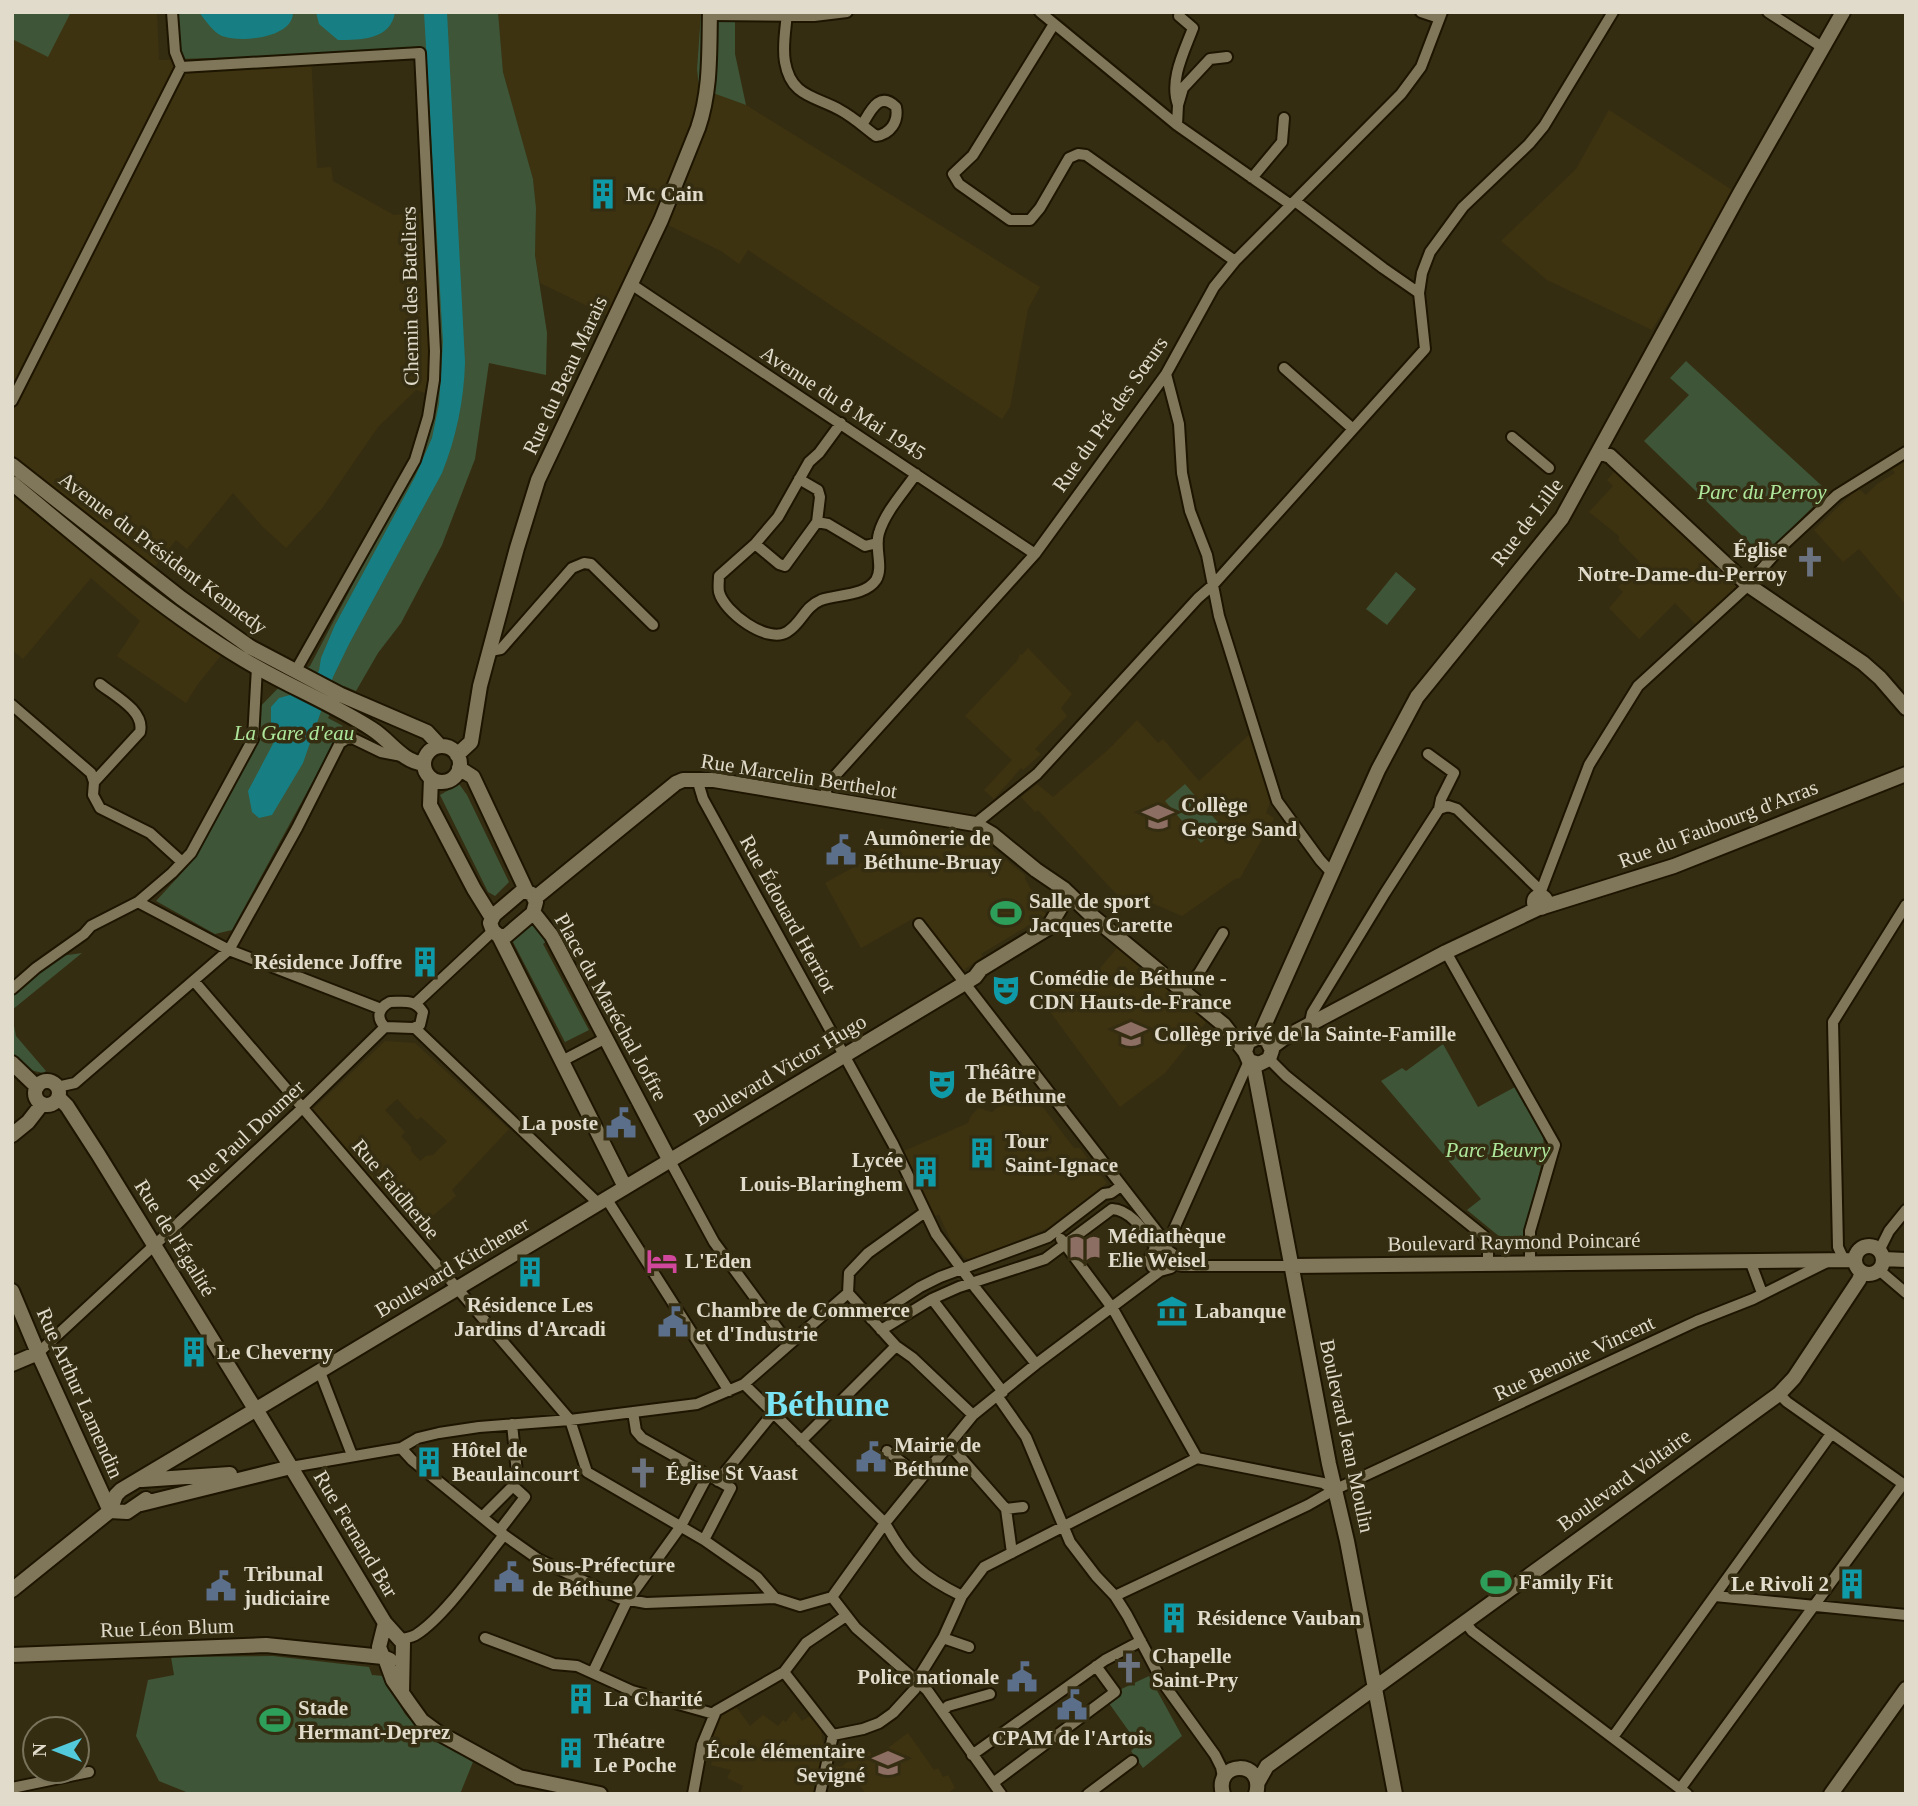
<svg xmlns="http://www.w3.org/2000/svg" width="1918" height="1806" viewBox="0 0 1918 1806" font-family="Georgia,serif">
  <rect width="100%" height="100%" fill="#352d12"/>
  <!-- built -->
  <path fill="#3e3310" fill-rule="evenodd" d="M12,12H157L159,60L311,56L317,168L331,167L333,181L394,215L432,212L435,396L416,390L378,427L323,507L286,548L262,526L233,493L187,549L176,540L156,565L149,581L231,643L198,684L186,703L117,656L140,621L91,578L23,659L12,650Z
    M498,12H701L697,69L699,88L746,105L1040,287L1028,309L1010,407L1002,419L748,250L739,264L721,251L670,226L659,213L610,317L540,283L535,255L536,208L533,179L503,72Z
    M1609,110L1735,192L1652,330L1547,280L1501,241L1576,169Z
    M1906,461V605L1859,549L1843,562L1814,530L1858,488L1866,495L1877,484L1895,473L1892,469Z
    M1615,471L1738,585L1697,626L1675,603L1639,639L1609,608L1623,592L1618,587L1640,562L1619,541V536L1589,512L1613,486L1607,480Z
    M1028,648L1072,694L1061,708L1067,716L1035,749L1041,754L1023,770L1021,768L994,799L984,790L1012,760L965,716L1018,660L1020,654L1022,655Z
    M1137,720L1158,743L1163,739L1199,781L1251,733L1271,799L1266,813L1274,818L1240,878L1235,879L1182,916L1131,894L1122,904L1119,902L1121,899L1038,810L1035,812L1021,797L1037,784L1053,797L1109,749Z
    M882,828L895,845L925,830L984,843L1025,875V879L1046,915L981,954L983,956L957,975L914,918L861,948L825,883L874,856L864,842L870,837L865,835L866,830L877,832Z
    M1117,948L1206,1022L1165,1073L1120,1107L1040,998L1062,981L1068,988L1074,984L1081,991Z
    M385,1041L415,1043L509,1129L452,1190L456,1196L416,1230L313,1109ZM397,1099L417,1120L421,1117L447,1141L433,1155L426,1156L420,1161L411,1151V1147L401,1136L405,1132L385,1110Z
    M1026,1085L1074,1148H1080L1090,1162L1089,1167L1095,1168L1107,1183L1048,1228L970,1260L964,1257L951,1241L939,1215L935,1216L904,1151L968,1123L971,1116L978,1108L992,1112Z
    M734,1704L750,1726L763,1715L778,1726L783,1720L786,1722L794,1711L802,1721L810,1716L821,1730L823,1743L826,1745L814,1794H740L743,1786L727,1778L731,1770L711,1765L713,1757L702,1752L720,1714Z
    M908,1733L934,1770L938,1768L943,1777L948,1775L955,1788L947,1794H863L864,1791L856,1781L850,1784L844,1783L845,1777L834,1776L836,1766L841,1767L858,1753L854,1749L858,1745L870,1752L873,1759Z"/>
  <!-- green -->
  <path fill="#3e5537" d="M12,12H71L48,57L12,39Z
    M178,12H498L503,72L533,179L536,208L535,255L547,333L546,375L489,363L475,459L442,545L401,623L378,653L356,691L344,686L328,718L343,726L232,930L215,934L156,901L189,865L257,736L256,711L285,681L310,666L412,472L435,396L423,51L180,59Z
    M701,12H735V54L746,105L699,88L697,69Z
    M1686,361L1822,486L1820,490L1825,495L1763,556L1644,441L1689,395L1670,378Z
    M1396,572L1416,589L1387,625L1366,609Z
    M459,784L467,795L509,882L495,896L488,892L440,795Z
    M1185,784L1221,826L1201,843L1165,801Z
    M535,920L550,939L543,944L589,1030L565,1042L512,940Z
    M82,953L12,1010V995L61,956Z
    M12,1015L16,1036L46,1071L43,1073L30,1070L12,1054Z
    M1443,1044L1478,1107L1515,1087C1524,1102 1535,1118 1542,1134C1550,1152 1524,1224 1521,1250H1500V1237L1467,1210L1481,1199L1381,1081L1402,1068L1406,1071Z
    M273,1656L369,1667L372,1675L384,1676L405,1714L416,1726L473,1762L460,1794H191L159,1781L136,1736L148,1680L174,1675L171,1657Z
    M1149,1676L1182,1736L1143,1768L1131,1751L1138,1744L1106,1699L1115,1692Z"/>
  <!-- water -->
  <path fill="#177f84" d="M199,12H293V13C292,38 242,43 222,36C213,32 205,20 199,12Z
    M316,12H395C391,40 360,40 338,40L319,24Z
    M424,12H447L465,362C464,401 456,438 442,473L349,644L333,677L303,763L272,815L259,818L252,812L248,791L275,740L271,723V707L279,698L290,695L319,671L321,658L335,625L415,477L432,438L439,404L443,342Z"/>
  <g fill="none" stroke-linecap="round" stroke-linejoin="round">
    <!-- street casing -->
    <g stroke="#1d1500" stroke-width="14">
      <path id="street" d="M172,12L175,52L181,67
        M787,12C786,28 782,46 785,62C791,97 815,96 840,110C853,117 864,127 876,136C890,134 899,122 896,107C879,90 870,112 862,125
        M1040,12L1177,125L1291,205
        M1421,12L1439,18
        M1768,12L1822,47
        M710,15L814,16L847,12
        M1054,24L973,155L953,174L959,184L1010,220H1030L1040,208L1069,158L1078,154L1086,155L1235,261
        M181,67L420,53L435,351L434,380L428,417L415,460L295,672
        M1178,105C1169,80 1184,52 1193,28L1179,16
        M1177,125L1178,105L1183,88L1210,59L1227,57
        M1252,178L1282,142L1284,118
        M1295,201L1383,268L1419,293
        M631,284L1035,554
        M1284,368L1353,429
        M1166,374L1179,424L1182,473L1190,511L1207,555L1219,616L1277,801L1320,860L1331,872
        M12,401L181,67
        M841,423L819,453L809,462L778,517L755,544L719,576C719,580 718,587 719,592C724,612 767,644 787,632C802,623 804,607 821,600C838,594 865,596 876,580C884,567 874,548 879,533C885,512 903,493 916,474
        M1512,437L1549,468
        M799,479L818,490L820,497L817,522
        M755,544L779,564L785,566L817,522L828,524L865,546L877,543
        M490,651L501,649L572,568L584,563L591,564L653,625
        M12,705L91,773L94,782L93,795L100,808L150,833L182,862
        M1428,754L1454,773L1441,799L1439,809
        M697,779L703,799L893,1144L936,1234L977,1290L1036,1364
        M94,782L140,732C145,711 115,696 100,684
        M827,799L826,790L833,778L1035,554L1166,374L1214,287L1235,261L1401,94L1421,67L1442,12
        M975,824L1037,774L1198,598L1213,585L1425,349L1419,293L1422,273L1430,252L1463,207L1529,144L1544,126L1613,12
        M1541,891L1589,765L1638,686L1744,589L1781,547L1837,495L1906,452
        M138,902L229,950L381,1009
        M919,924L1159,1234L1163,1247
        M1446,952L1555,1145L1530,1231V1263
        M194,981L570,1420L587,1472L704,1540L757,1577L775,1598
        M12,989L36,968L84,934L91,926L138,902L172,873L191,853L253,739L257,667
        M1183,991L1199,973L1223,933
        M390,1002C404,1002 415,999 423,1012L420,1025L413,1028L385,1027C376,1018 378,1008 390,1002Z
        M416,1003L493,931
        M1309,1027L1312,1013L1385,893L1439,809L1448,806L1457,809L1541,891L1540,896
        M415,1028L598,1203
        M1269,1059L1286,1076L1484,1236L1488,1246V1263
        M562,1061L606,1038
        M57,1087L75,1083L229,950L297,828L340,743L346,739L352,738L381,752L402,756
        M670,1161L714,1242L789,1344
        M606,1198L729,1391
        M1061,1239L1113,1309L1197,1458
        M1166,1247L1249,1061
        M1879,1251L1889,1231L1906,1210
        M1752,1260V1266L1762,1293
        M1844,1260L1838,1247L1833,1022L1906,905
        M1173,1264L1182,1266H1292
        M1879,1270L1906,1293
        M848,1293L849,1273L868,1253L925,1212
        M932,1299L1003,1392
        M871,1319L920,1287L940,1277L1048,1237L1104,1194L1111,1193L1121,1186
        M881,1330L932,1299L959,1287L1045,1259L1112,1209C1132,1210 1145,1233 1156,1248
        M896,1346L913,1358L973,1415
        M38,1353L295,1115L385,1027
        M320,1372L352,1455
        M744,1384L885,1523C906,1562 923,1577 962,1596
        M1779,1394L1787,1402L1906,1486
        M998,1397L1026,1437L1070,1542L1096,1576L1115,1596L1127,1615L1163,1683L1215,1755L1221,1767L1223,1777
        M633,1412L636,1431L642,1438L708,1475
        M512,1424L517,1473L513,1486
        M948,1443L1006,1509L1012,1553
        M401,1448L412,1460L504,1535L538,1559L619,1598L646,1603L775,1598L800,1606L832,1597
        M887,1451L921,1477
        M1197,1458L1323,1483L1334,1490
        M291,1467L401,1448L418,1438L439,1433L479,1427L570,1420L697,1404L744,1384L848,1293L896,1346L801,1441
        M718,1481L773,1413
        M1006,1509L1023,1507
        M482,1517L513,1486L525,1497L499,1531
        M1115,1596L1308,1505L1334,1490L1697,1321L1753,1299L1827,1262
        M1715,1596L1906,1615
        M832,1597L885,1523L973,1415L1036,1364L1160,1271L1171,1268L1174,1261L1173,1254L1163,1247L1154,1250L1149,1259L1152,1267L1160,1271
        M832,1597L856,1628L927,1690L1001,1794
        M1465,1622L1472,1631L1687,1794
        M485,1638L554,1664L577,1666L632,1691L714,1714
        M943,1638L969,1647
        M402,1639C407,1638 413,1637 417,1634C446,1615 481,1563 504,1535
        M593,1672L627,1601L681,1526L708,1475L731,1488L704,1540
        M784,1672L833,1735
        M943,1711L948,1706L990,1694
        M833,1735L863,1729L879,1723L893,1713L915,1689L917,1680L943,1638L962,1596L984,1567L1197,1458
        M1613,1737L1831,1434
        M972,1755L1105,1660L1141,1641
        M993,1783L1115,1692L1096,1666
        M12,1788L89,1772
        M1680,1789L1903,1484
        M693,1794L702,1745L716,1711L784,1672L806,1643L846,1616
        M820,1794L833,1735
        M1088,1794L1132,1761"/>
    </g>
    <!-- secondary casing -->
    <g stroke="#1d1500" stroke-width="18">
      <path id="secondary" d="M1599,452L1610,456L1748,585L1863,663L1880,678L1906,708
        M12,465L181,598L250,647L341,695L427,732L440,746
        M12,483C86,544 159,608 241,658C283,684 330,702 372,729C391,741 401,761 424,764
        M424 764a18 18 0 1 1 36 0a18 18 0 1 1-36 0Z
        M457,755L471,742L480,686L517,548L538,480L661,220L698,128C711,90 709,52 710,12
        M459,768L473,777L527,892L532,894L536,902L533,913L506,936H499
        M431,778L430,805L474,889L492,918
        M527,892H521L494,915L490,923L493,931L499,936L625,1187
        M1534 902a6 6 0 1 1 12 0a6 6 0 1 1-12 0Z
        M535,898L676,783L683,780H714L975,824L992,834L1036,870L1064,889L1092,916L1224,1025L1245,1052L1249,1061L1259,1064L1269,1059L1272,1050L1267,1040L1259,1037L1248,1042L1245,1052
        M1543,907L1674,866L1906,774
        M533,912L552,936L670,1161
        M1259,1037L1378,770L1417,697L1562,518L1740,193L1843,12
        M1272,1047L1284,1038L1446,952L1539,908
        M12,1063L37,1087
        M1253,1063L1329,1464L1347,1541L1395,1794
        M35 1093a12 12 0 1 1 24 0a12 12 0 1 1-24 0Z
        M58,1097L67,1106L98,1154L252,1404
        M12,1135L28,1122L42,1104
        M1855 1260a14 14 0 1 1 28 0a14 14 0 1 1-28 0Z
        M1883,1259L1906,1260
        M1292,1266L1855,1260
        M12,1291L38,1353L110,1511
        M12,1364L38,1353
        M260,1407L975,977L981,969L1048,928L1065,900
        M259,1414L385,1623L403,1643L402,1693
        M142,1480L230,1474
        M141,1504L291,1467
        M110,1511L116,1495L121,1490L250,1413
        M110,1511L127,1512L146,1499
        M12,1590L110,1511
        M385,1623L379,1647L383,1657L390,1660
        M12,1655L266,1645L383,1657
        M385,1658L393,1680L409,1703L422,1721L437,1732L519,1777L600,1794
        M1258,1782L1267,1766L1779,1394L1794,1378L1859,1280L1862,1272
        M1223,1794C1213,1760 1266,1759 1256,1794
        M1831,1794L1906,1689"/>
    </g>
    <!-- street -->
    <use href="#street" stroke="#807659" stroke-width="10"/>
    <!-- secondary -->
    <use href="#secondary" stroke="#807659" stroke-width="14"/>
  </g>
  <!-- icons -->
  <defs>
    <g id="building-bare" transform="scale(2.415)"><path d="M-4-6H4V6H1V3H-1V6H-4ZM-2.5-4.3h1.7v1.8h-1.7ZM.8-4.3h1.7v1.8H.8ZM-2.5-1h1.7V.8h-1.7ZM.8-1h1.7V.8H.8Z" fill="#0f9aa8" stroke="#352d12" stroke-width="2.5" paint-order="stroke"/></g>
    <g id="church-bare" transform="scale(2.415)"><path d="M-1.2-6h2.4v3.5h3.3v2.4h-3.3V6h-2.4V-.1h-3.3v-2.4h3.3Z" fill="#6b7280" stroke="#352d12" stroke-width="2.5" paint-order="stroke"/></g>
    <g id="school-bare" transform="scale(2.415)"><path d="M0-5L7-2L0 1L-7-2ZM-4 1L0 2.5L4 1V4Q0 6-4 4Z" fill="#8d6e63" stroke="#352d12" stroke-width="2.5" paint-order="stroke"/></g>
    <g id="civic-bare" transform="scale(2.415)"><path d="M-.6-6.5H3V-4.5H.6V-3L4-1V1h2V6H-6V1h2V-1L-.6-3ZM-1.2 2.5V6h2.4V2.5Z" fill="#5c6f8a" stroke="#352d12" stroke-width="2.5" paint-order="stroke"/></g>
    <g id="stadium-bare" transform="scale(2.415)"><path d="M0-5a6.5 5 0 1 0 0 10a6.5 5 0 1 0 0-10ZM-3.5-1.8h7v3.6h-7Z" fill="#2e9e5b" stroke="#352d12" stroke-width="2.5" paint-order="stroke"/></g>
    <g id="theatre-bare" transform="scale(2.415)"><path d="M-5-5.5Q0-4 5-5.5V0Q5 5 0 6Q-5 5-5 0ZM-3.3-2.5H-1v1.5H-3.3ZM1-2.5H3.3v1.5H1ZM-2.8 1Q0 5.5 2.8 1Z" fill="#0f9aa8" stroke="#352d12" stroke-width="2.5" paint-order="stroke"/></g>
    <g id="library-bare" transform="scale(2.415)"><path d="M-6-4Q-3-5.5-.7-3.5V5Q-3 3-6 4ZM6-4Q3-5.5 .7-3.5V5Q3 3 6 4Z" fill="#8d6e63" stroke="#352d12" stroke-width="2.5" paint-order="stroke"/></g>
    <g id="hotel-bare" transform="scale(2.415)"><path d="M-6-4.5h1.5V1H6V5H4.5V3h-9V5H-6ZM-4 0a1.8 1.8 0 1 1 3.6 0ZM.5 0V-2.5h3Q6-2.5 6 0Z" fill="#d1479c" stroke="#352d12" stroke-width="2.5" paint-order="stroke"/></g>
    <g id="museum-bare" transform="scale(2.415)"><path d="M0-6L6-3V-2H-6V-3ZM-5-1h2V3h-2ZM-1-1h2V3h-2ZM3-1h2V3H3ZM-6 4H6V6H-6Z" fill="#0f9aa8" stroke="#352d12" stroke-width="2.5" paint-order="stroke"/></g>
  </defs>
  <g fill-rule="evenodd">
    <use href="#building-bare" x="603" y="194"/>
    <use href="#church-bare" x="1810" y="562"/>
    <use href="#school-bare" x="1158" y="817"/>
    <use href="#civic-bare" x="841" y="850"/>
    <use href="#stadium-bare" x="1006" y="913"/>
    <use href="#building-bare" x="425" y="962"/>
    <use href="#theatre-bare" x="1006" y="990"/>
    <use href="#school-bare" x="1131" y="1034"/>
    <use href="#theatre-bare" x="942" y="1084"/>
    <use href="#civic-bare" x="621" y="1123"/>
    <use href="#building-bare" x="982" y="1153"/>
    <use href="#building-bare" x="926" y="1172"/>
    <use href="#library-bare" x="1085" y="1248"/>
    <use href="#hotel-bare" x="662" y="1261"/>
    <use href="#building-bare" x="530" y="1272"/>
    <use href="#museum-bare" x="1172" y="1311"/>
    <use href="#civic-bare" x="673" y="1322"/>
    <use href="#building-bare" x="194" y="1352"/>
    <use href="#civic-bare" x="871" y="1457"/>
    <use href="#building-bare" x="429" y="1462"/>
    <use href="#church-bare" x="643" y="1473"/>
    <use href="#civic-bare" x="509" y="1577"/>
    <use href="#stadium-bare" x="1496" y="1582"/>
    <use href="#building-bare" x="1852" y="1584"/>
    <use href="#civic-bare" x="221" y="1586"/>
    <use href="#building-bare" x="1174" y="1618"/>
    <use href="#church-bare" x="1129" y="1668"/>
    <use href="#civic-bare" x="1022" y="1677"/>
    <use href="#building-bare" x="581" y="1699"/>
    <use href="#civic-bare" x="1072" y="1705"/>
    <use href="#stadium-bare" x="275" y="1720"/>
    <use href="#building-bare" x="571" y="1753"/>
    <use href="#school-bare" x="888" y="1763"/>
  </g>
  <g text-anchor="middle" stroke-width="7" stroke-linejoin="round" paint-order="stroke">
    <!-- poi labels -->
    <g font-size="21" font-weight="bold" fill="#e0dbcb" stroke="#352d12" text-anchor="start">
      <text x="626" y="201">Mc Cain</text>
      <text x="1787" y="557" text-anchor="end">Église<tspan x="1787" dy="24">Notre-Dame-du-Perroy</tspan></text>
      <text x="1181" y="812">Collège<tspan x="1181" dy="24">George Sand</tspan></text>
      <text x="864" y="845">Aumônerie de<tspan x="864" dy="24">Béthune-Bruay</tspan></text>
      <text x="1029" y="908">Salle de sport<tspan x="1029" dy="24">Jacques Carette</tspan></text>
      <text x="402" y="969" text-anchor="end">Résidence Joffre</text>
      <text x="1029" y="985">Comédie de Béthune -<tspan x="1029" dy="24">CDN Hauts-de-France</tspan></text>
      <text x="1154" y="1041">Collège privé de la Sainte-Famille</text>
      <text x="965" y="1079">Théâtre<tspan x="965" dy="24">de Béthune</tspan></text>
      <text x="598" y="1130" text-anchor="end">La poste</text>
      <text x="1005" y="1148">Tour<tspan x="1005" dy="24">Saint-Ignace</tspan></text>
      <text x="903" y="1167" text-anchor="end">Lycée<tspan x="903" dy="24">Louis-Blaringhem</tspan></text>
      <text x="1108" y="1243">Médiathèque<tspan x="1108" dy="24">Elie Weisel</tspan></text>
      <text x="685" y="1268">L'Eden</text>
      <text x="530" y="1312" text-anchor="middle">Résidence Les<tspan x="530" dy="24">Jardins d'Arcadi</tspan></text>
      <text x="696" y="1317">Chambre de Commerce<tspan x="696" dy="24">et d'Industrie</tspan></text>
      <text x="1195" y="1318">Labanque</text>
      <text x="217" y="1359">Le Cheverny</text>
      <text x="894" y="1452">Mairie de<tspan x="894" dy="24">Béthune</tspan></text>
      <text x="452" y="1457">Hôtel de<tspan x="452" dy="24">Beaulaincourt</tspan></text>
      <text x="666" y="1480">Église St Vaast</text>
      <text x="532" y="1572">Sous-Préfecture<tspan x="532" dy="24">de Béthune</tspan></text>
      <text x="244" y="1581">Tribunal<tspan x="244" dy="24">judiciaire</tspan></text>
      <text x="1519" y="1589">Family Fit</text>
      <text x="1829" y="1591" text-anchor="end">Le Rivoli 2</text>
      <text x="1197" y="1625">Résidence Vauban</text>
      <text x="1152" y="1663">Chapelle<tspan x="1152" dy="24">Saint-Pry</tspan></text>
      <text x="999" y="1684" text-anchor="end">Police nationale</text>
      <text x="604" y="1706">La Charité</text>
      <text x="298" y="1715">Stade<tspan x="298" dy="24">Hermant-Deprez</tspan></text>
      <text x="1072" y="1745" text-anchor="middle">CPAM de l'Artois</text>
      <text x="594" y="1748">Théatre<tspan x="594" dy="24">Le Poche</tspan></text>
      <text x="865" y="1758" text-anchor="end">École élémentaire<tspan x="865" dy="24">Sevigné</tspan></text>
    </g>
    <!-- street labels -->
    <g font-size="21" fill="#e0dbcb" stroke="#352d12">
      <text transform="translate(410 296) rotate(-91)" y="7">Chemin des Bateliers</text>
      <text transform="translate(565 375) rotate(-65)" y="7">Rue du Beau Marais</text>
      <text transform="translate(843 403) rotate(33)" y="7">Avenue du 8 Mai 1945</text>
      <text transform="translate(1110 414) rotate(-55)" y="7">Rue du Pré des Sœurs</text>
      <text transform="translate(1527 522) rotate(-53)" y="7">Rue de Lille</text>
      <text transform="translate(163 553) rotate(37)" y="7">Avenue du Président Kennedy</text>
      <text transform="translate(799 776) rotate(9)" y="7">Rue Marcelin Berthelot</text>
      <text transform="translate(1718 824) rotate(-21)" y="7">Rue du Faubourg d'Arras</text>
      <text transform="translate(788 914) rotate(61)" y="7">Rue Édouard Herriot</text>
      <text transform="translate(611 1007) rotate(61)" y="7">Place du Maréchal Joffre</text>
      <text transform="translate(780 1070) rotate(-31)" y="7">Boulevard Victor Hugo</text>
      <text transform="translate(246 1135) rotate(-43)" y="7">Rue Paul Doumer</text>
      <text transform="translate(396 1189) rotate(50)" y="7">Rue Faidherbe</text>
      <text transform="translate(175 1238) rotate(58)" y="7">Rue de l'Égalité</text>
      <text transform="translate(1514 1242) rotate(-1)" y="7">Boulevard Raymond Poincaré</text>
      <text transform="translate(452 1267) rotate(-31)" y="7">Boulevard Kitchener</text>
      <text transform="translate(1574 1358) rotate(-25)" y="7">Rue Benoite Vincent</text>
      <text transform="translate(80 1393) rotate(66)" y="7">Rue Arthur Lamendin</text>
      <text transform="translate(1347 1436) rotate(78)" y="7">Boulevard Jean Moulin</text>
      <text transform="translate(1624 1480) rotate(-36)" y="7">Boulevard Voltaire</text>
      <text transform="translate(356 1534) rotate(59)" y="7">Rue Fernand Bar</text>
      <text transform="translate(167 1628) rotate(-2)" y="7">Rue Léon Blum</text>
    </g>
    <!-- park labels -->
    <g font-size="21" font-style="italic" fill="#aee79b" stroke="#352d12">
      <text x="1762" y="499">Parc du Perroy</text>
      <text x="294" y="740">La Gare d'eau</text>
      <text x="1498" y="1157">Parc Beuvry</text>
    </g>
    <!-- town labels -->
    <g font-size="35" font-weight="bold" fill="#7ce5f5" stroke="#352d12">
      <text x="827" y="1416">Béthune</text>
    </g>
  </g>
  <!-- border -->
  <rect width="1918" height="1806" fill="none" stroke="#e0dbcb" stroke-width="28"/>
  <!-- north arrow -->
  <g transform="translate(56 1750) rotate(270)"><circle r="33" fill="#352d12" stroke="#79735c" stroke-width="2"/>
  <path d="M0-5L12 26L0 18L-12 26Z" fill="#53cadc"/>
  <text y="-10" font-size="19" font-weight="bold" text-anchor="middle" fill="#e0dbcb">N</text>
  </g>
</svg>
